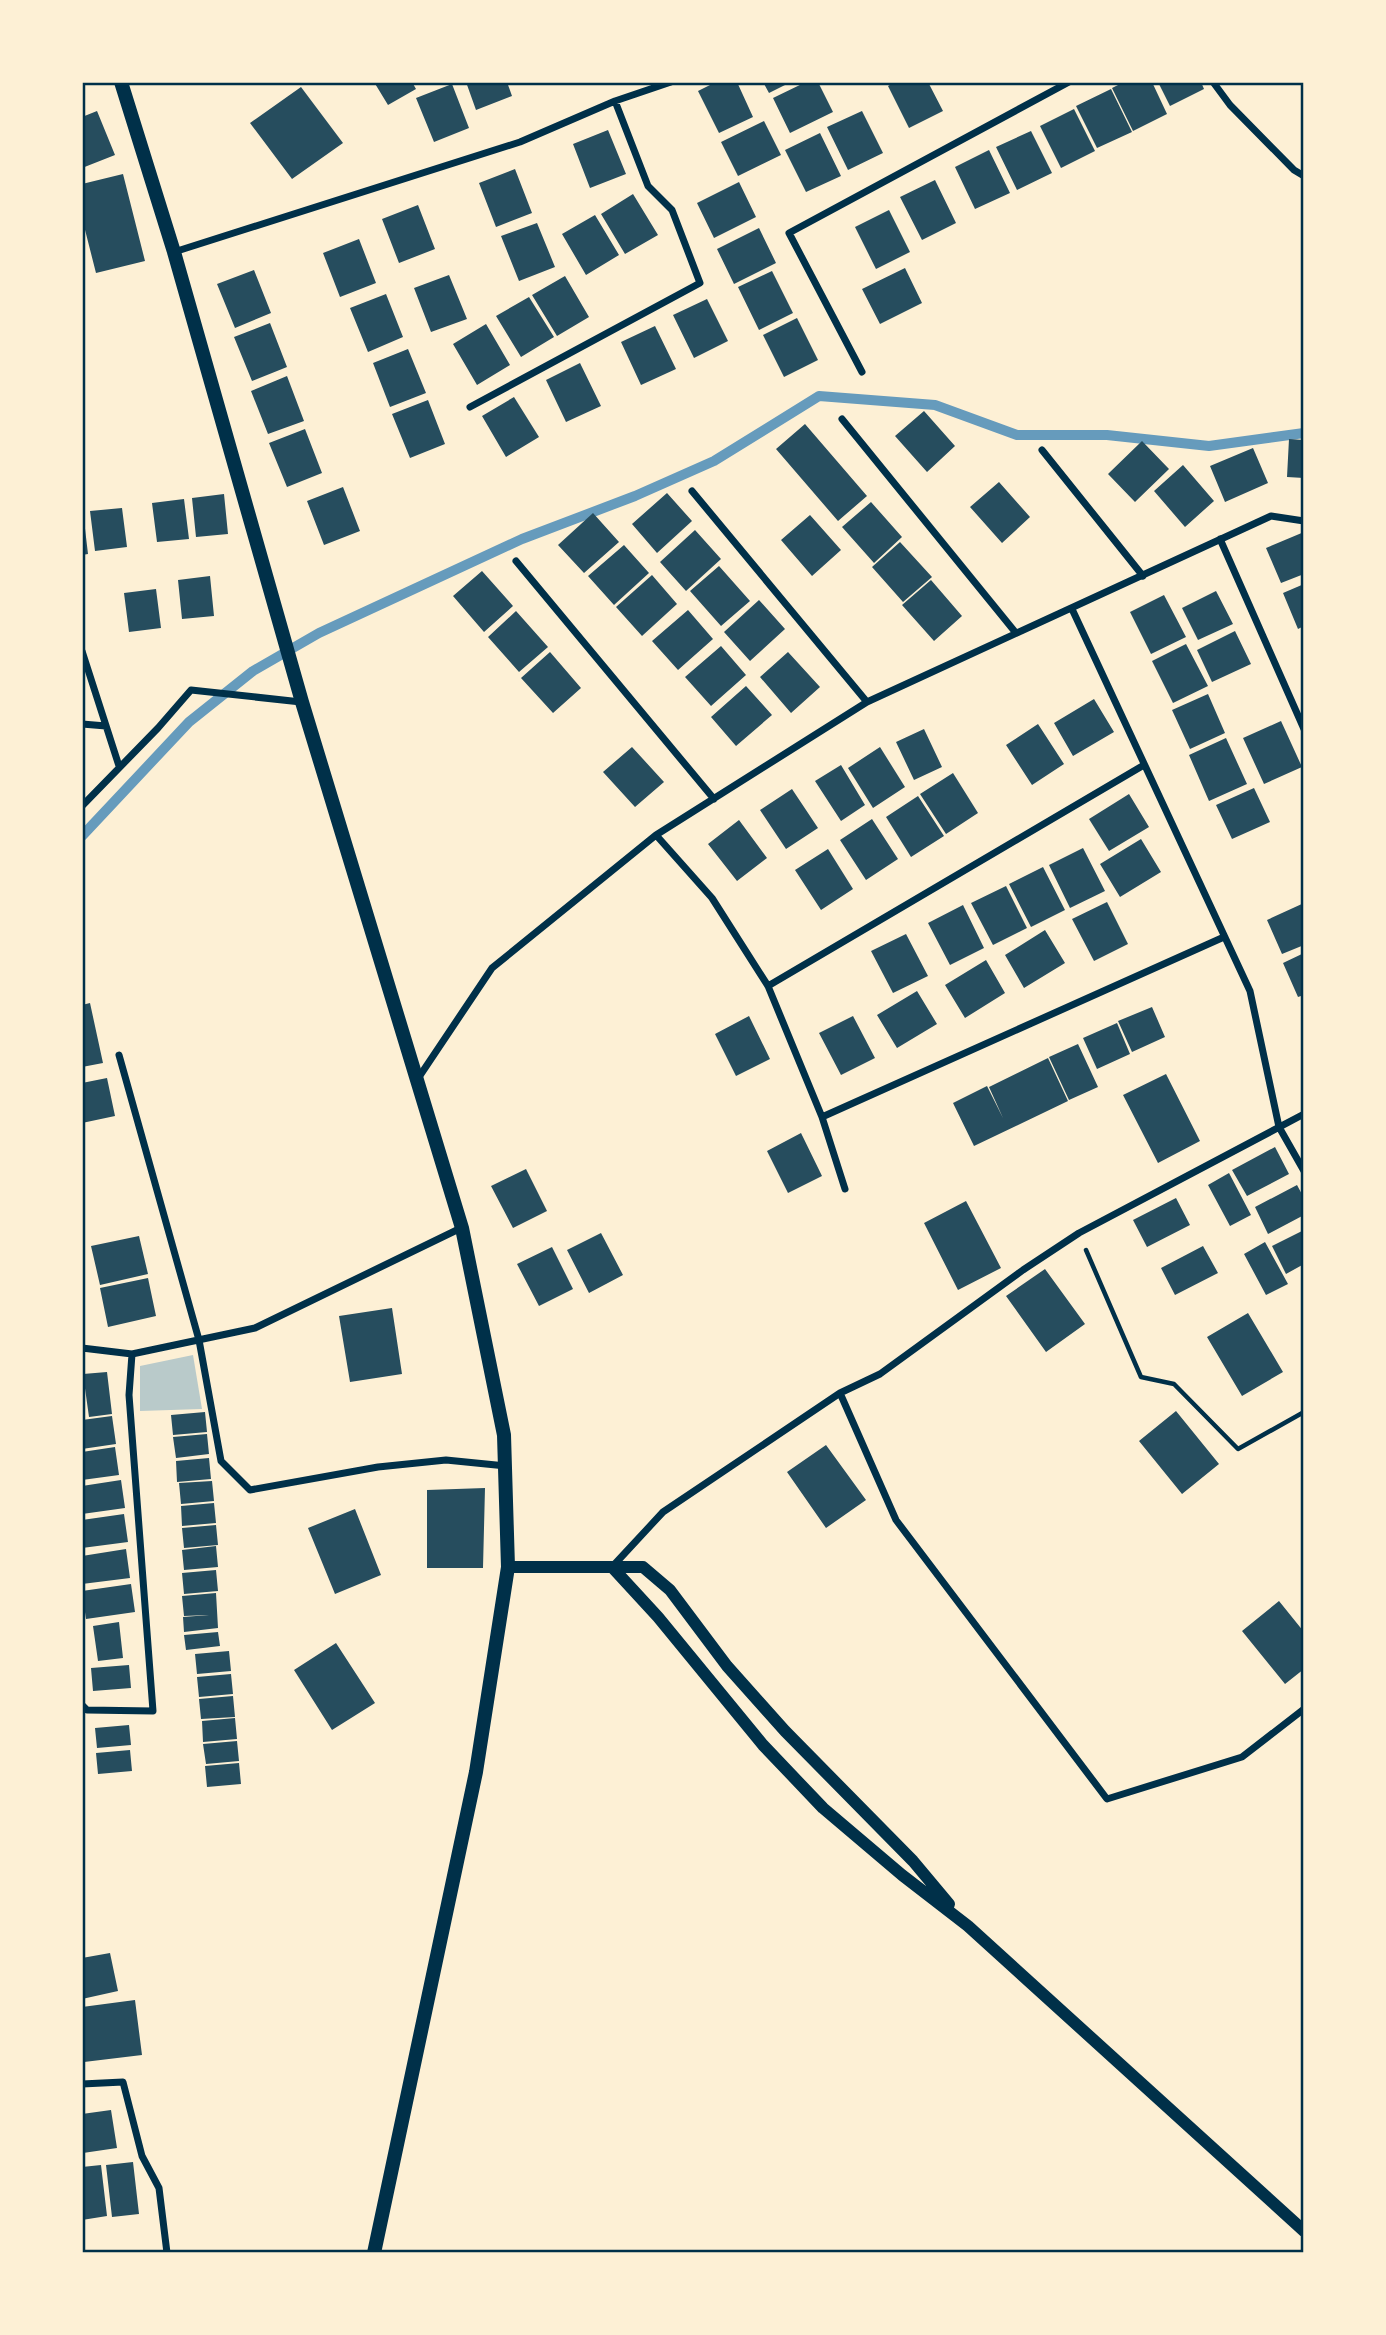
<svg xmlns="http://www.w3.org/2000/svg" width="1386" height="2335" viewBox="0 0 1386 2335" font-family="'DM Sans',sans-serif">
  <rect width="100%" height="100%" fill="#fdf0d5"/>
  <!-- green -->
  <path fill="#b9caca" d="M193,1355L202,1409L140,1411V1366Z"/>
  <g fill="none" stroke-linecap="round" stroke-linejoin="round">
    <!-- stream -->
    <path stroke="#669bbc" stroke-width="10" d="M82,836L189,722L253,671L319,633L522,539L635,496L714,461L819,396L935,405L1017,435H1107L1209,446L1304,433"/>
  </g>
  <!-- building -->
  <path fill="#264d5e" d="M374,82H412L416,89L388,105Z
    M466,82H507L512,96L476,110Z
    M716,82H737L753,117L719,133L698,91Z
    M763,82H791L769,93Z
    M806,82H818L833,112L790,133L773,98Z
    M895,82H928L943,111L909,128L888,86Z
    M1124,82H1152L1167,114L1133,131L1112,88Z
    M1158,82H1201L1204,89L1170,106Z
    M452,84L469,128L434,142L416,98Z
    M301,87L343,143L292,179L250,123Z
    M1111,89L1132,132L1097,148L1076,106Z
    M1074,109L1095,151L1061,168L1040,126Z
    M97,111L115,155L82,168V117Z
    M862,111L883,153L848,170L827,127Z
    M764,121L781,155L738,176L721,142Z
    M608,130L626,174L590,188L573,144Z
    M1031,131L1052,173L1017,190L996,147Z
    M820,133L841,176L806,192L785,150Z
    M989,150L1010,193L975,209L955,167Z
    M515,169L532,213L496,227L479,183Z
    M123,174L145,261L96,273L82,218V184Z
    M935,180L956,223L922,240L900,197Z
    M739,182L756,217L714,238L697,203Z
    M633,194L658,235L625,254L601,214Z
    M418,205L435,249L399,263L382,219Z
    M889,210L910,252L876,269L855,227Z
    M595,215L619,255L586,275L562,234Z
    M537,223L555,267L519,281L501,236Z
    M759,228L776,263L734,284L717,249Z
    M359,239L376,283L340,297L323,253Z
    M905,268L922,303L880,324L862,289Z
    M254,270L271,313L235,328L217,284Z
    M772,271L793,313L759,330L738,287Z
    M449,275L467,319L431,332L414,288Z
    M565,276L589,317L557,336L532,295Z
    M386,294L403,337L368,352L350,308Z
    M529,297L554,337L521,357L496,316Z
    M707,299L728,341L694,358L673,315Z
    M797,318L818,360L784,377L763,335Z
    M270,323L287,367L252,381L234,337Z
    M486,324L510,365L477,385L453,344Z
    M655,326L676,369L641,385L621,342Z
    M408,349L426,393L390,407L373,363Z
    M580,363L601,406L566,422L546,380Z
    M287,376L304,421L268,434L251,391Z
    M514,397L539,437L506,457L482,416Z
    M428,400L445,444L410,458L392,414Z
    M924,411L955,446L927,472L895,436Z
    M805,424L867,496L838,521L776,449Z
    M305,429L322,473L287,487L269,443Z
    M1289,439L1304,440V478L1287,477Z
    M1142,441L1169,469L1135,502L1108,474Z
    M1253,448L1268,483L1225,502L1210,466Z
    M1183,465L1214,501L1185,527L1154,491Z
    M999,482L1030,517L1002,543L970,507Z
    M343,487L360,531L324,545L307,501Z
    M667,493L692,521L657,553L632,524Z
    M224,494L228,534L196,537L192,498Z
    M184,499L189,539L157,542L152,503Z
    M871,502L902,537L874,563L842,527Z
    M122,508L127,547L95,551L90,511Z
    M593,513L619,542L584,573L558,545Z
    M810,515L841,550L812,576L781,540Z
    M82,520H84L88,554L82,555Z
    M695,530L721,559L686,591L660,562Z
    M1304,532V574L1281,583L1266,548Z
    M900,542L932,577L903,602L872,567Z
    M624,545L649,573L614,605L588,576Z
    M719,566L750,601L721,626L690,591Z
    M482,571L513,606L484,632L453,596Z
    M652,575L677,604L642,636L616,607Z
    M210,576L214,616L182,619L178,580Z
    M931,580L962,616L934,641L902,605Z
    M1304,584V626L1298,629L1283,593Z
    M156,589L161,628L129,632L124,593Z
    M1216,591L1233,624L1198,640L1182,608Z
    M1164,595L1186,637L1151,654L1130,612Z
    M759,600L785,629L750,661L724,632Z
    M688,610L713,639L678,670L652,641Z
    M516,611L548,647L519,672L488,637Z
    M1235,631L1251,664L1212,682L1197,650Z
    M1186,644L1208,686L1173,703L1152,661Z
    M721,646L746,675L711,706L685,677Z
    M550,652L581,688L553,713L521,678Z
    M788,652L820,687L791,713L760,677Z
    M746,686L772,715L736,746L711,717Z
    M1208,694L1225,733L1190,749L1172,710Z
    M1094,699L1114,732L1073,756L1054,723Z
    M1281,721L1302,767L1264,784L1243,738Z
    M1038,724L1064,764L1032,785L1006,745Z
    M924,729L942,767L914,780L896,742Z
    M1226,738L1247,784L1209,801L1189,755Z
    M632,747L664,782L635,807L603,772Z
    M880,747L905,787L873,808L848,768Z
    M841,765L865,805L841,821L815,781Z
    M953,773L978,813L946,834L920,794Z
    M1254,788L1270,822L1232,839L1216,805Z
    M792,789L818,828L786,849L760,810Z
    M1129,794L1149,827L1109,851L1089,819Z
    M918,796L944,836L911,857L886,817Z
    M872,819L898,859L866,880L840,840Z
    M739,820L767,858L737,881L708,844Z
    M1141,839L1161,872L1120,897L1100,864Z
    M1083,848L1105,891L1070,908L1049,865Z
    M828,849L853,889L821,910L795,870Z
    M1043,867L1065,910L1031,927L1009,884Z
    M1006,886L1027,928L993,945L971,903Z
    M1107,902L1128,944L1094,961L1072,919Z
    M1304,903V945L1282,954L1267,920Z
    M963,905L984,948L950,965L928,923Z
    M1045,930L1065,963L1024,988L1005,955Z
    M906,934L928,976L893,993L871,951Z
    M1304,953V995L1298,997L1283,963Z
    M986,960L1005,993L965,1018L945,985Z
    M917,991L937,1024L897,1048L877,1015Z
    M90,1003L103,1063L82,1067V1005Z
    M1152,1007L1165,1037L1132,1052L1118,1021Z
    M749,1016L770,1059L736,1076L715,1034Z
    M853,1016L875,1058L841,1075L819,1033Z
    M1117,1023L1130,1054L1097,1069L1083,1038Z
    M1078,1044L1098,1087L1069,1100L1049,1057Z
    M1048,1058L1068,1101L974,1146L953,1103L987,1086L1003,1118L989,1087Z
    M1166,1074L1200,1141L1158,1163L1123,1095Z
    M107,1078L115,1116L82,1123V1083Z
    M801,1133L822,1176L788,1193L767,1151Z
    M1275,1147L1289,1174L1247,1196L1232,1170Z
    M526,1169L547,1211L513,1228L491,1186Z
    M1229,1173L1251,1215L1230,1226L1208,1185Z
    M1297,1185L1304,1198V1215L1268,1234L1255,1207Z
    M1176,1198L1190,1225L1147,1247L1133,1220Z
    M966,1201L1001,1268L958,1290L924,1223Z
    M1304,1230V1264L1286,1274L1272,1246Z
    M601,1233L623,1275L589,1293L567,1250Z
    M139,1236L148,1274L100,1285L91,1246Z
    M1265,1242L1288,1284L1266,1295L1244,1254Z
    M1203,1246L1218,1273L1175,1295L1161,1268Z
    M552,1247L573,1289L539,1306L517,1264Z
    M1045,1269L1085,1324L1046,1352L1006,1296Z
    M148,1278L156,1316L108,1327L100,1288Z
    M392,1308L402,1374L350,1382L339,1316Z
    M1248,1313L1283,1372L1242,1396L1207,1337Z
    M107,1372L112,1414L89,1417L83,1374Z
    M1176,1411L1219,1464L1182,1494L1139,1441Z
    M205,1412L207,1432L173,1435L171,1415Z
    M112,1416L116,1444L82,1449V1420Z
    M207,1434L209,1454L176,1458L173,1437Z
    M826,1445L866,1500L826,1528L787,1472Z
    M115,1447L119,1475L82,1480V1452Z
    M209,1458L211,1479L177,1482L176,1461Z
    M121,1480L125,1508L82,1514V1486Z
    M212,1481L214,1501L181,1504L179,1483Z
    M485,1488L483,1568H427V1490Z
    M214,1503L216,1523L182,1526L181,1506Z
    M355,1509L381,1575L335,1594L308,1528Z
    M124,1514L128,1542L82,1548V1520Z
    M216,1525L218,1545L184,1548L182,1528Z
    M216,1546L218,1567L184,1570L182,1550Z
    M126,1549L130,1578L82,1584V1556Z
    M216,1570L218,1591L184,1594L182,1573Z
    M131,1584L135,1612L86,1619L82,1591Z
    M216,1593L218,1628L184,1632L183,1617L209,1615L184,1616L182,1596Z
    M1279,1601L1304,1632V1669L1285,1684L1242,1631Z
    M119,1622L123,1658L98,1661L93,1626Z
    M218,1632L220,1646L186,1650L184,1635Z
    M336,1643L375,1703L332,1730L294,1670Z
    M229,1651L231,1671L197,1674L195,1654Z
    M129,1665L131,1688L93,1691L91,1668Z
    M231,1674L233,1694L199,1697L197,1677Z
    M233,1696L235,1717L201,1719L199,1699Z
    M235,1718L237,1739L203,1742L202,1721Z
    M129,1725L131,1745L97,1748L95,1728Z
    M237,1741L239,1761L206,1764L203,1744Z
    M130,1750L132,1771L98,1774L96,1753Z
    M239,1763L241,1784L207,1787L205,1766Z
    M110,1953L118,1991L82,1999V1958Z
    M135,2000L142,2055L84,2062L82,2007Z
    M111,2110L117,2148L83,2153L82,2114Z
    M133,2162L139,2214L112,2217L106,2165Z
    M101,2165L107,2216L82,2220V2167Z"/>
  <g fill="none" stroke-linecap="round" stroke-linejoin="round">
    <!-- path -->
    <path stroke="#003049" stroke-width="4.5" d="M1086,1250L1141,1377L1174,1384L1238,1449L1304,1412"/>
    <!-- minor -->
    <path stroke="#003049" stroke-width="7" d="M1213,82L1230,105L1294,170L1304,176
      M174,252L520,142L615,101L671,82
      M862,372L789,233L1069,82
      M470,407L700,283L672,210L648,186L615,101
      M842,419L1016,633
      M1042,450L1143,576
      M692,491L867,702
      M1220,539L1304,729
      M516,561L714,799
      M1072,609L1250,991L1279,1127L1304,1171
      M82,651L119,766
      M82,724L106,726
      M82,806L158,728L191,690L301,702
      M656,835L712,898L768,986L822,1117L845,1189
      M768,986L1144,765
      M119,1055L199,1340L221,1461L250,1490L378,1467L446,1460L506,1466
      M417,1080L492,968L656,835L867,702L1271,516L1304,521
      M822,1117L1224,937
      M82,1348L132,1354L255,1328L461,1228
      M840,1393L896,1520L1107,1799L1242,1757L1304,1709
      M612,1567L663,1512L840,1393L880,1374L1023,1270L1079,1233L1304,1114
      M82,1705L87,1710L153,1711L129,1395L132,1354
      M82,2084L123,2082L142,2156L159,2188L167,2253"/>
    <!-- tertiary -->
    <path stroke="#003049" stroke-width="12" d="M508,1567H643L670,1590L727,1666L785,1731L913,1861L949,1904
      M612,1567L658,1617L763,1745L823,1808L902,1875L968,1926L1304,2231"/>
    <!-- secondary -->
    <path stroke="#003049" stroke-width="14" d="M121,82L174,252L302,702L462,1228L504,1435L508,1567L476,1772L374,2253"/>
  </g>
  <!-- border -->
  <rect width="1386" height="2335" fill="none" stroke="#fdf0d5" stroke-width="168"/>
  <rect x="84" y="84" width="1218" height="2167" fill="none" stroke="#003049" stroke-width="2.5"/>
</svg>
